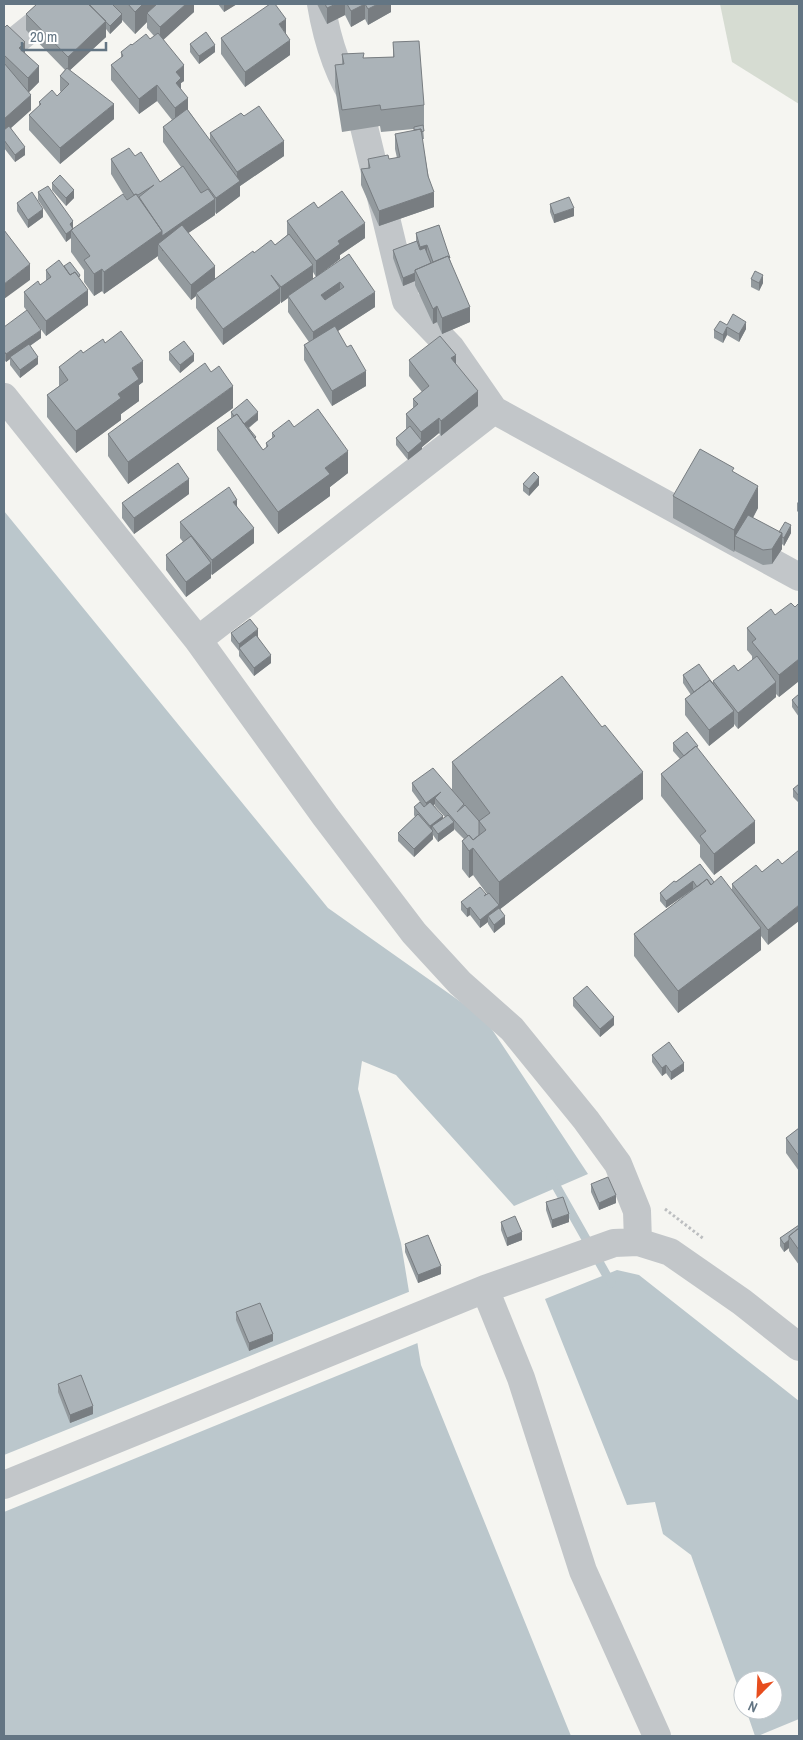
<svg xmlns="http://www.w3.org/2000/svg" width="803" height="1740" viewBox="0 0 803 1740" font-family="'Archivo Narrow',sans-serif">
  <rect width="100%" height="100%" fill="#f5f5f1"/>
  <!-- green -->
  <path fill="#d6dcd2" d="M720,4H799V104L732,62Z"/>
  <!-- water -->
  <path fill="#bbc7cc" d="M4,511L328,908L485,1019L588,1174L514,1206L396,1075L362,1061L358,1089L401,1243L421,1365L571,1736H4Z
    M617,1270L639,1275L799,1401V1719L758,1736H755L746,1710H773V1680H743V1701L691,1555L663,1534L655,1502L627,1505L545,1299Z"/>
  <!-- pier -->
  <path fill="#f5f5f1" d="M411,1291L420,1342L4,1512V1455Z"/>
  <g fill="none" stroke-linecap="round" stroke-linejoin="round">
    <!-- stream -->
    <path stroke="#bbc7cc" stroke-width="9" d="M551,1177L611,1283"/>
    <!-- path -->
    <path stroke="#bcbec0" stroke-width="3" stroke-dasharray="2.5 2.5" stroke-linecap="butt" d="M665,1209L704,1239"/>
    <!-- minor -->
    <path stroke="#c2c6c9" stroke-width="28" d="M321,4C327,40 338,76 359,106L406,301L451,348L494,410L799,577
      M4,50L61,4
      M4,397L198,640L325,816L414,933L460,983L512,1029L586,1120L618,1164L637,1211L638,1242
      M198,640L494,410
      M485,1289L521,1378L583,1571L657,1736
      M4,1485L485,1289L614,1243L638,1242L670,1252L742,1302L799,1347"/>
  </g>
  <!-- wall -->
  <path fill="#939a9e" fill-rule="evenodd" d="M37,4H194V12L163,39L184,81L181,83V89L188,110L210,141V133L244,116L284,156L240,186V196L216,214L215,212V215L188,233L215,279L254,253L275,245L287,235V221L318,208L365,238L340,255V259L316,277L349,254L375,307L338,331L366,386L332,406L304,360V345L309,342L288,312V298L281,303L280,301V303L223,345L196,308V296L191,300L158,259V256L104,294L102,291L94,296L84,282V270L71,252V238L66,242L38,200V192L73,229L127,200L111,174V159L135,156L160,182L181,167L163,142V127L172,120L157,101L139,114L111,80V65L121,58V52L132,45L150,39L154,36L147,28V22L135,34L122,20V22L110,34L106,29V37L70,70L114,119L60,164L29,130V115L39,106V102L57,96L61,92L60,91V76L65,70L26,30V14ZM313,272L316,277L313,279Z
    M218,4H237L224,12Z
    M317,4H391V12L368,25L365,19L351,27L345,15L327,24Z
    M4,28L25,53L39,82L29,92L31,110L11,128L25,155L15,162L4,148Z
    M286,34L290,55L245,87L221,54V38Z
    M393,42L424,105V127H423L424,139H422L434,207L379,226L361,185V169L368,168V159H389L397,158L395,149V134L414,131V129L381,132L380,126L342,132L335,87V65L342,64V54L364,58L393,57Z
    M190,44L215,52L199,64L190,52Z
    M52,183L74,198L66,206L52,190Z
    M17,203L43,217L28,228L17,211Z
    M550,204L574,216L554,223L550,212Z
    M439,225L470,322L442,334L437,322L433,324L415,285V281L403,286L393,258V250L416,241V233Z
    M64,266L80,279L88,305L46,336L24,307V292L40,285L46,281V270Z
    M751,279L763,283L759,291L751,287Z
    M727,325L746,329L739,342L727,335L723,343L714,338V330Z
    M4,327L41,338L30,346L38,364L20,378L10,365V359L6,362L4,359Z
    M105,343L143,382L139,385V401L121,414V420L76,453L47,417V395L59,386V367Z
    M169,352L194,361L180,373L169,360Z
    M409,360L456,364L478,406L441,436L439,433L422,447V449L408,460L396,445V438L406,429V414L413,408V399L422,392L409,376Z
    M233,408L128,484L108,456V434Z
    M231,412L258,420L249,428L263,450L266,448V443L272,438V433L294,427L348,473L330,487V496L278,534L217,450V428L231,418Z
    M734,472L758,508L753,518L779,532L791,533L784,546L782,544V549L772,564L763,565L735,551V549L734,552L673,518V496Z
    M523,484L539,485L529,496L523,491Z
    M189,494L134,534L122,518V503Z
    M799,501V513L797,511V503Z
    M237,506L254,543L212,575L211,574V578L186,597L166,570V555L183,542L180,538V522Z
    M799,603V681L779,697L776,694V697L738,729L734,724V726L709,746L685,715V699L691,695L683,683V675L713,684V681L738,671L752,660V656L747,650V628L795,607Z
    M231,633L258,637L271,663L254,676L239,656V651L231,641Z
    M799,694V717L792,707V700Z
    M673,743L698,750L755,843L714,875L700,857V845L661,796V774L680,759L673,751Z
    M452,762L643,799L500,909L505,924L494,933L488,924V922L480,928L470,915L467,917L461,910V902L487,894L473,875L469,878L462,869V841L464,839L454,829V830L438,842L433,835V839L414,857L398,841V833L415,817L414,815V807L420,802L412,791V783L452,789ZM435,804V806L445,817L443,819L434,805Z
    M799,784V803L793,797V789Z
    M778,859L768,945L761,936V950L678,1013L634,956V934L693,890L666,908L660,901V893L700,864L714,882L732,890V884L762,872Z
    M573,998L614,1025L600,1037L573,1006Z
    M652,1055L684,1071L671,1080L666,1073L662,1076L652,1062Z
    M799,1128V1171L786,1153V1138Z
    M591,1184L616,1203L599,1210L591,1192Z
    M546,1202L569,1222L552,1228L546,1210Z
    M501,1222L522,1240L507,1246L501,1230Z
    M799,1225V1265L789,1251V1248L784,1252L780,1246V1238Z
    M405,1244L441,1274L418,1283L405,1252Z
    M236,1312L273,1341L249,1351L236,1320Z
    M58,1384L93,1414L70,1423L58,1392Z"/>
  <!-- shaded-wall -->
  <path fill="#787d81" d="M143,4H166L147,13V22L135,34V12Z
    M186,4H194V12L160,43V27Z
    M224,4H237L224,12Z
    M336,4H345V15L327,24V8Z
    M365,4V19L351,27V11Z
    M378,4H391V12L368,25V9Z
    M122,14V22L110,34V26Z
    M286,19V34L279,24Z
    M106,21V37L68,72V57Z
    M290,40V55L245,87V72Z
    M25,42V57L19,48Z
    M215,45V52L199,64V56Z
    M184,65V81L181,83V94L176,98V72Z
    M39,66V82L28,93V78Z
    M157,85V101L139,114V99Z
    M31,95V110L4,134V119Z
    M188,98V113L175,123V108Z
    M114,104V119L60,164V148Z
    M284,141V156L240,186V196L216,214V198L237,183V172Z
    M25,147V155L15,162V155Z
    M74,190V198L66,206V198Z
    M434,192V207L379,226V211Z
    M215,199V215L162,251V236Z
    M574,208V216L554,223V215Z
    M43,209V217L28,228V220Z
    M73,221V229L71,230V238L66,242V234L70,224Z
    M365,223V238L340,255V259L316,277V261L338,241Z
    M162,231V249L158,244V256L104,294V272Z
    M427,245V253L420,255V247Z
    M30,264V280L4,299V284Z
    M313,265V280L288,296V298L281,303V287Z
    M215,266V282L196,293V296L191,300V285Z
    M102,269V291L94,296V274Z
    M415,273V281L403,286V278Z
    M763,275V283L759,291V283Z
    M340,282V297L321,310V295Z
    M280,288V303L223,345V329Z
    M88,290V305L46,336V321Z
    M375,292V307L313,347V332Z
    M437,306V322L433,324V309Z
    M470,307V322L442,334V318Z
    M746,322V329L739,342V334Z
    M727,327V335L723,343V335Z
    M41,330V338L12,358L10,357V359L6,362V354Z
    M194,354V361L180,373V365Z
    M456,355V370L451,358Z
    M38,357V364L20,378V370Z
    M143,361V382L139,385V401L121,414V420L76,453V431L118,394L132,368Z
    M366,371V386L332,406V391Z
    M233,386V408L128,484V462Z
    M478,391V406L441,436V421Z
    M258,412V420L243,432L242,426Z
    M439,418V433L422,447V449L408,460V453L421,442V432Z
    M348,451V473L330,487V496L278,534V512L325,468Z
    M539,477V485L529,496V489Z
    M189,479V494L134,534V518Z
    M758,486V508L741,539L735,536V549L734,552V530Z
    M237,500V515L233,502Z
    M791,525V533L784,546V538Z
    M254,528V543L212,575V560Z
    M782,533V549L772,564V549Z
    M211,563V578L186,597V582Z
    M258,629V637L241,651L239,649V644Z
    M271,655V663L254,676V668Z
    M799,659V681L779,697V675Z
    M776,682V697L738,729V713Z
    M734,711V726L709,746V730Z
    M643,772V799L499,910L488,916V922L480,928V920L499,905V882Z
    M441,792L435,798V804L426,811V803Z
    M443,816V824L432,826L433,839L414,857V849L430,833V826Z
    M755,821V843L714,875V854Z
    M454,822V830L438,842V834Z
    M473,848V875L469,878V851Z
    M693,881V889L666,908V901Z
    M799,905V921L768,945V930Z
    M470,907V915L467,917V909Z
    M505,916V924L494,933V925Z
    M761,928V950L678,1013V991Z
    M614,1017V1025L600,1037V1029Z
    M684,1063V1071L671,1080V1072Z
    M666,1065V1073L662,1076V1068Z
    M616,1195V1203L599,1210V1203Z
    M569,1214V1222L552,1228V1220Z
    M522,1232V1240L507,1246V1238Z
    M789,1240V1248L784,1252V1244Z
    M441,1266V1274L418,1283V1275Z
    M273,1334V1341L249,1351V1343Z
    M93,1406V1414L70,1423V1415Z"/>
  <!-- building -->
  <path fill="#abb3b8" stroke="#787d81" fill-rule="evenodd" d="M37,4H88L106,21L68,57L26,14Z
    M89,4H112L122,14L110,26Z
    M128,4H143L135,12Z
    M157,4H186L160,27L147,13Z
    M270,4H275L286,19L279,24L290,40L245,72L221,38Z
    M325,4H336L327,8Z
    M347,4H378L368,9L365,4L351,11Z
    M7,25L25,42L19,48L39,66L28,78L4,55V28Z
    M206,32L215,45L199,56L190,44Z
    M158,33L184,65L176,72L181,78L176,83L188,98L175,108L157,85L139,99L111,65L123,56L121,52L131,44L132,45L146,34L150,39Z
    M419,41L424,105L381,110L380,105L342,110L335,65L344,64L342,54L364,53L363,58L394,57L393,42Z
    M4,63L31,95L4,119Z
    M67,68L114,104L60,148L29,115L41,104L39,102L52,90L57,96L69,84L60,76Z
    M259,106L284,141L237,172L210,133L241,113L244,116Z
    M187,109L240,181L216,198L163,127Z
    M423,125L424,131L421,132V129L414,130V127Z
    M9,126L25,147L15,155L4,140V130Z
    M421,129L428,176L434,192L379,211L361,169L370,168L368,159L388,155L389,159L400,157L395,134Z
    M129,148L135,156L141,152L160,182L183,166L201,193L208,189L215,199L162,236V231L139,197L154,185L138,195L136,194L134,195L111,159Z
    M60,175L74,190L66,198L52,183Z
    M48,186L73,221L70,224L73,229L66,234L38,192Z
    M342,191L365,223L338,241L340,244L316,261L287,221L314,202L318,208Z
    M32,192L43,209L28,220L17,203Z
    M123,194L127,200L136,194L162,231L104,272L102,269L94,274L84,260L90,256L71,230Z
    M569,197L574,208L554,215L550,204Z
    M182,225L215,266L191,285L158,244Z
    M439,225L450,258L448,256L433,262L427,245L420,247L416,233Z
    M4,230L30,264L4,284Z
    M289,234L313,265L281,287L271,275L280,288L223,329L196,293L253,251L254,253L271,240L275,245Z
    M417,241L420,250L425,248L431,263L415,270V273L403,278L393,250Z
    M349,254L375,292L313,332L288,296ZM340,282L344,287L325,300L321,295Z
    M448,256L470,307L442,318L437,306L433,309L415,270Z
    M59,260L70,275L75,272L88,290L46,321L24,292L38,281L40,285L51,277L46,270Z
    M70,262L80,275L79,277L75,272L70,275L64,266Z
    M755,271L763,275L759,283L751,279Z
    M27,310L41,330L6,354L4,351V338L5,337L4,336V327Z
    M733,314L746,322L739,334L727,327L723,335L714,330L720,321L727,325Z
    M335,326L347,347L351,345L366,371L332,391L304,345Z
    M121,331L143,361L132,368L139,379L118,394L121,398L76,431L47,395L68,380L59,367L81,350L83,353L103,339L105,343Z
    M440,336L456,355L451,358L478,391L441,421L439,418L421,432L406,414L418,404L413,399L429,386L409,360Z
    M184,341L194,354L180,365L169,352Z
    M29,344L38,357L20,370L10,357Z
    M205,363L211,372L219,366L233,386L128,462L108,434Z
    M247,399L258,412L244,424L237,414L234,416L231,412Z
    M318,409L348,451L325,468L330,474L278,512L217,428L237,414L263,450L268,446L266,443L275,436L272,433L289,420L294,427Z
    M245,425H246L256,437L255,438Z
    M410,426L422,441L408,453L396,438Z
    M700,449L734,468L732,471L758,486L734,530L673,496Z
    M178,463L189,479L134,518L122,503Z
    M534,472L539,477L529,489L523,484Z
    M229,487L237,500L233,502L254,528L212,560L180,522Z
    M748,515L782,533L772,549L763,550L735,536Z
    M785,522L791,525L784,538L782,537V533L779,532Z
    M191,536L211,563L186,582L166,555Z
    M791,603L795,607L799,603V659L779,675L752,642L756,639L747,628L771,609L775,615Z
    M250,619L258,629L239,644L231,633Z
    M256,635L271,655L254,668L239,648Z
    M757,656L776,682L738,713L713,681L734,665L738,671Z
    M699,664L713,684L710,680L694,692L683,675Z
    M562,676L602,727L605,725L643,772L499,882L473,848L469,851L462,841L469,835L473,840L486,830L479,821L490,813L452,762Z
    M710,680L734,711L709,730L685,699Z
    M799,694V709L792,700Z
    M687,732L698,746L696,747V746L684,756L673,743Z
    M696,746L755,821L714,854L700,836L706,831L661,774Z
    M433,768L464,804L457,812L465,805L479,821V835L473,840L469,835L468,836L435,798L441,792L426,803L412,783Z
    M799,784V796L793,789Z
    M420,802L424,807L430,802L443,816L430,826L414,807Z
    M418,814L433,831L414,849L398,833Z
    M448,815L454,822L438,834L432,826Z
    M799,850V905L768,930L732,884L756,865L762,872L778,859L782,864Z
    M700,864L714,882L711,885L707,879L697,887L693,881L666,901L660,893L674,881L676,882Z
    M721,876L761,928L678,991L634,934L707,879L711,885Z
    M480,887L486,894L484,896L489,893L499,905L480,920L470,907L467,909L461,902Z
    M499,908L505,916L494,925L488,916Z
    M587,986L614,1017L600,1029L573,998Z
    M669,1042L684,1063L671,1072L666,1065L662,1068L652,1055Z
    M799,1128V1156L786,1138Z
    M608,1177L616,1195L599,1203L591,1184Z
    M563,1197L569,1214L552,1220L546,1202Z
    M515,1216L522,1232L507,1238L501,1222Z
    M799,1225V1228L789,1236V1240L784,1244L780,1238Z
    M799,1228V1250L789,1236Z
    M428,1235L441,1266L418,1275L405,1244Z
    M260,1303L273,1334L249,1343L236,1312Z
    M81,1375L93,1406L70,1415L58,1384Z"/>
  <!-- border -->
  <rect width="803" height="1740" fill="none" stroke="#637583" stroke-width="10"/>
  <!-- north arrow -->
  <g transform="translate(758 1695) rotate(204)"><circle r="24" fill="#ffffff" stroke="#c1c8cd"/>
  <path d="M0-4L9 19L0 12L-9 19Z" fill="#e74d1e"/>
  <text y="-8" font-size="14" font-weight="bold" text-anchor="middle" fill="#637583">N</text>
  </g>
  <!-- scale -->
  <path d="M22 42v8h84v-8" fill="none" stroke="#637583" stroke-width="2.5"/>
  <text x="30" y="42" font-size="15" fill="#637583" stroke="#ffffff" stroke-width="4" paint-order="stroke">20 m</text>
</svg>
